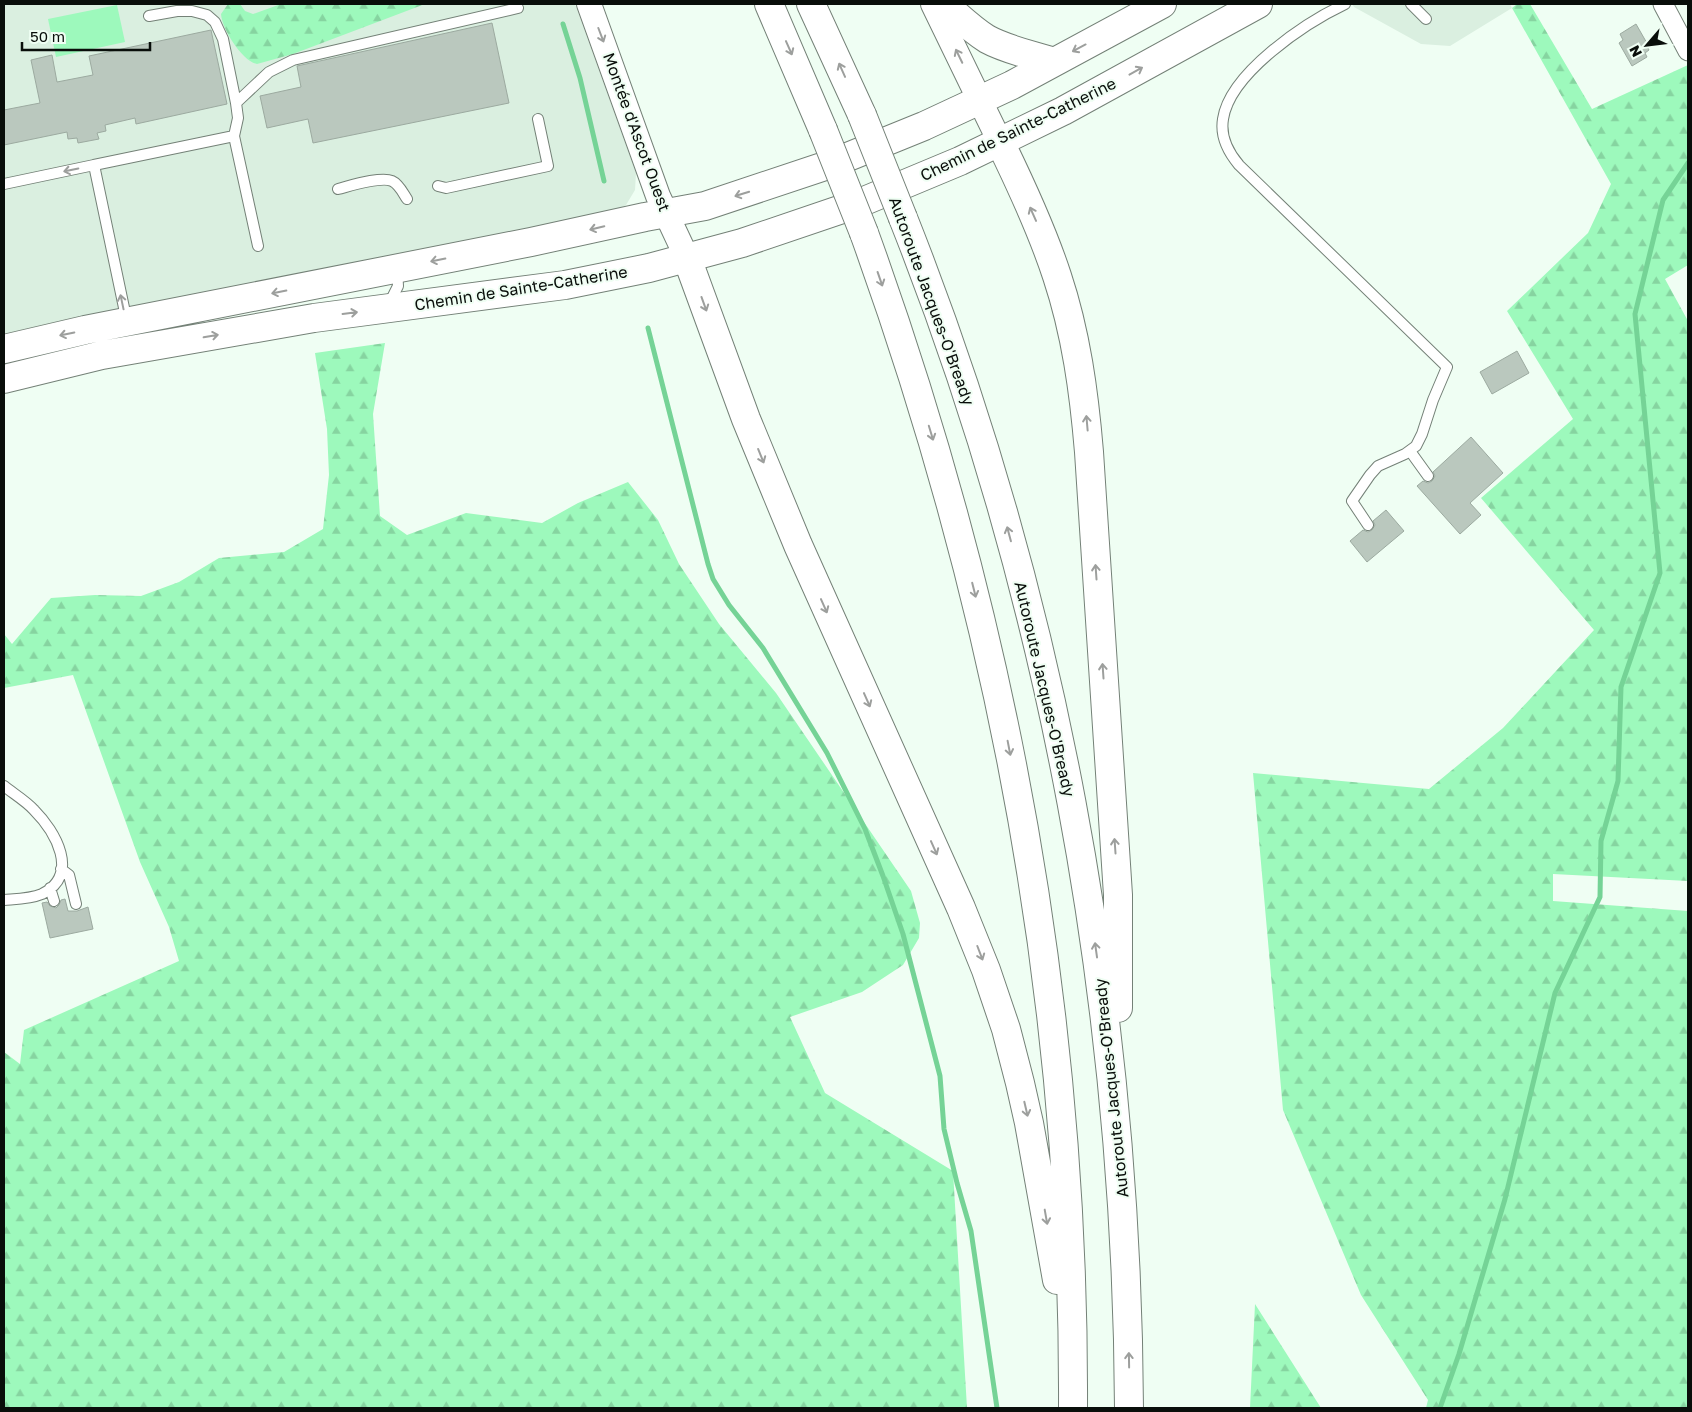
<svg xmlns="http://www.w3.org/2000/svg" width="1692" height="1412" viewBox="0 0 1692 1412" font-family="'Golos Text',sans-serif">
  <defs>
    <pattern id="forest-firs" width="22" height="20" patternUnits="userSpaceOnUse" patternTransform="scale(1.25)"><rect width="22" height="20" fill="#9df9bc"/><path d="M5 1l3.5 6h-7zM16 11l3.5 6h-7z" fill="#86d4a0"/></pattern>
  </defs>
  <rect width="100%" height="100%" fill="#effef3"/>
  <!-- built -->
  <path fill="#daefe0" d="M4,4H575L636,173L635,190L626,205L620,209L544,226L91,314L4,334Z
    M1352,4H1510L1512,8L1450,46L1421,44L1354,7Z"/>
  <!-- forest -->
  <path fill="url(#forest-firs)" d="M228,4H240L245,11L253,14L281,4H425L293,54L257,64C242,61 222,29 221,14Z
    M1517,4H1530L1592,109L1688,65V265L1665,279L1688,321V881L1553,874V901L1688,911V1408H1426L1428,1400L1361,1295L1283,1110L1253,773L1429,789L1503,728L1594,630L1481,498L1573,419L1507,311L1588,233L1611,184L1512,8Z
    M385,343L373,414L380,516L407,535L466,513L542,523L578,503L628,482L658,520L679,564L719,624L776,693L911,891L920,923L919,938L903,965L862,992L790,1017L825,1093L953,1171L967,1408H4V1052L20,1064L24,1030L179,961L169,927L140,862L73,675L4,688V634L12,644L51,598L95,595L141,596L179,582L219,558L284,552L323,529L329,475L327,429L315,353Z
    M1255,1304L1321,1408H1250Z"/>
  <!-- garden -->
  <path fill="#9df9bc" d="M117,5L125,42L56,57L48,19Z"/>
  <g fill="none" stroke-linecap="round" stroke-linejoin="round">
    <!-- stream -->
    <path stroke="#75d396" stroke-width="5" d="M563,24L580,78L604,181
      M648,328L708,564L713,579L729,605L763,648L827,753L865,829L883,876L903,934L940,1076L944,1129L957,1183L971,1231L997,1408
      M1440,1408L1459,1354L1505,1199L1555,993L1600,897L1601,841L1618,781L1621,687L1660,573L1635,314L1663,200L1688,163"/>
  </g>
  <!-- building -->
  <path fill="#bac8be" stroke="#9caaa0" d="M492,23L509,103L313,143L308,119L267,128L260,96L301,87L297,66Z
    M1636,24L1648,45L1647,46L1649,50L1645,53L1647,57L1632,66L1619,43L1623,40L1620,34Z
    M211,30L227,104L136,124L135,118L105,125L106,131L97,133L99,139L78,143L77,138L68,139L67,132L4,145V110L40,103L31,60L52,55L57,82L93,75L89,56Z
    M1517,351L1529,373L1492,394L1480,372Z
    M1471,437L1503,473L1470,503L1481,515L1460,534L1417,486L1423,481L1428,483L1432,481L1435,476L1433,472Z
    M1386,510L1404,531L1367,562L1350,541L1363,530L1368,532L1372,530L1375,525L1373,521Z
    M65,899L68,911H77L88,907L93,929L50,938L42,903L47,902L50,906L56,908L59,905L61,900Z"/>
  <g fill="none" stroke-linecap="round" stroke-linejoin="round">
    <!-- service casing -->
    <g stroke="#748177" stroke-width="12">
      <path id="service" d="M1345,4C1305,23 1230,73 1223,119C1220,137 1228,152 1239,165L1447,367L1433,400L1422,434L1416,446L1405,454L1378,466L1370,475L1352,501L1368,525
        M1411,4L1426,19
        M149,16L177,11H192L207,15L215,22L223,39L236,103L238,118L234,136
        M236,103L269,72L293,60L518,8
        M94,165L234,136L258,246
        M4,184L94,165L127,322
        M438,186L446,188L548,166L538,119
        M338,189C350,186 381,176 392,181C399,184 403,193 407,199
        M389,304L398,286L397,269
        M1410,451L1428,476
        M4,786C14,794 26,801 34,810C55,831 81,875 42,894C30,899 16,899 4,900
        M61,869L69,875L76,904
        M50,888L54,901"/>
    </g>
    <!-- minor casing -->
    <g stroke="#748177" stroke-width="21">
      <path id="minor" d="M1663,4L1688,51"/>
    </g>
    <!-- tertiary casing -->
    <g stroke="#748177" stroke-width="26">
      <path id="tertiary" d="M589,4L658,196L687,258
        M933,4L1000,142"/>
    </g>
    <!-- secondary casing -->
    <g stroke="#748177" stroke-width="30">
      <path id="secondary" d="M944,4C958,16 971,29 987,39C1007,50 1032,55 1054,62
        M4,349L85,330L531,242L645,217L705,206L828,165L924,126L1012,85L1162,4
        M4,379L102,355L314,318L565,285L649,268L742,243L857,204L960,161L1063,111L1258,4"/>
    </g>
    <!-- motorway casing -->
    <g stroke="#748177" stroke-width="30">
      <path id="motorway" d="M769,4L823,130
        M811,4L862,115
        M1000,142C1021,185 1042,230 1057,276C1076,333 1084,392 1089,452L1118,895V1008
        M903,218C1053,595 1127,1003 1129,1408
        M864,233C1001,611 1075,1005 1073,1408
        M687,258L746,419L798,545L961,908L986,970L1006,1029L1020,1083L1029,1123L1057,1280"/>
    </g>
    <!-- service -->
    <use href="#service" stroke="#fff" stroke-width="10"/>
    <!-- minor -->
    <use href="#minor" stroke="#fff" stroke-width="19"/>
    <!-- tertiary -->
    <use href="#tertiary" stroke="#fff" stroke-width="24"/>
    <!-- secondary -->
    <use href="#secondary" stroke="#fff" stroke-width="28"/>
    <!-- motorway -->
    <use href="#motorway" stroke="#fff" stroke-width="28"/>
    <!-- motorway-bridge casing -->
    <g stroke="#748177" stroke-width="30" stroke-linecap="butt">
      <path id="motorway-bridge" d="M862,115L903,218
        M823,130L864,233"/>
    </g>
    <!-- motorway-bridge -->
    <use href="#motorway-bridge" stroke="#fff" stroke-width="28"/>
  </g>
  <!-- one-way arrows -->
  <defs><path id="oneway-shaft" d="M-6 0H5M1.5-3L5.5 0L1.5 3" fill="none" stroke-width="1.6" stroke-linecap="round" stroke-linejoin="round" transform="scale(1.25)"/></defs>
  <g stroke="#9d9f9d">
    <use href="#oneway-shaft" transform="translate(601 35) rotate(69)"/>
    <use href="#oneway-shaft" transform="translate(789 48) rotate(66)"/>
    <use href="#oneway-shaft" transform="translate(1079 48) rotate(152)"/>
    <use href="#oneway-shaft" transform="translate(959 56) rotate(-116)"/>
    <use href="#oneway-shaft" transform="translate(842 70) rotate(-114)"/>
    <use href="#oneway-shaft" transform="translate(1136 71) rotate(-29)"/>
    <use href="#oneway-shaft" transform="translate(71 170) rotate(168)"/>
    <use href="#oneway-shaft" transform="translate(742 194) rotate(163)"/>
    <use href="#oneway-shaft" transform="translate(1033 214) rotate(-114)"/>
    <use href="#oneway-shaft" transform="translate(597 228) rotate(167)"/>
    <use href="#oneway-shaft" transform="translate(438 260) rotate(169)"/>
    <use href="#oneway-shaft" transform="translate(880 279) rotate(71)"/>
    <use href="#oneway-shaft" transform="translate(279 292) rotate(169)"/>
    <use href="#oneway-shaft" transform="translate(122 302) rotate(-102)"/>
    <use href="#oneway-shaft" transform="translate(704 304) rotate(70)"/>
    <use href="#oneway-shaft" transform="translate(350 313) rotate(-7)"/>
    <use href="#oneway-shaft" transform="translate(67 334) rotate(168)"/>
    <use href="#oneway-shaft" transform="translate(211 336) rotate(-10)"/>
    <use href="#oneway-shaft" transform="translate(1087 423) rotate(-95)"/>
    <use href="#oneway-shaft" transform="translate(931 433) rotate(73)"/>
    <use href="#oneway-shaft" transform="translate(761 456) rotate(68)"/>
    <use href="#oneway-shaft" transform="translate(1009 534) rotate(-105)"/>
    <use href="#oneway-shaft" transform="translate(1096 572) rotate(-94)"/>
    <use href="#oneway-shaft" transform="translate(974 590) rotate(76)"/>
    <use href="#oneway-shaft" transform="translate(824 606) rotate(66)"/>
    <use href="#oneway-shaft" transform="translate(1103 671) rotate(-94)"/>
    <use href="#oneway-shaft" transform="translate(867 700) rotate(66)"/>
    <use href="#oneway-shaft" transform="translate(1009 748) rotate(79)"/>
    <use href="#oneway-shaft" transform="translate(1115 846) rotate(-94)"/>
    <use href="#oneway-shaft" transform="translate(934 848) rotate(66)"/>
    <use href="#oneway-shaft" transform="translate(1096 950) rotate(-98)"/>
    <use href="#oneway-shaft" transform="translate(980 953) rotate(69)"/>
    <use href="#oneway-shaft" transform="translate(1026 1109) rotate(77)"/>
    <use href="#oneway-shaft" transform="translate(1046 1217) rotate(80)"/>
    <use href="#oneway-shaft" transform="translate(1129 1360) rotate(-91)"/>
  </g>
  <g text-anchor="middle" stroke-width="4" stroke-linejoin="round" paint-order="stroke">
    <!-- street labels -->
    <g font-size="16" fill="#090e0a" stroke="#effef3">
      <text transform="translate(1018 129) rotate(-26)" y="6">Chemin de Sainte-Catherine</text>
      <text transform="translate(637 132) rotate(70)" y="6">Montée d'Ascot Ouest</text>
      <text transform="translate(521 288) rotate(-9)" y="6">Chemin de Sainte-Catherine</text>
      <text transform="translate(932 301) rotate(70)" y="6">Autoroute Jacques-O'Bready</text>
      <text transform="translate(1045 689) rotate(77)" y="6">Autoroute Jacques-O'Bready</text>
      <text transform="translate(1111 1088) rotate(-96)" y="6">Autoroute Jacques-O'Bready</text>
    </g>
  </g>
  <!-- border -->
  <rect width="1692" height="1412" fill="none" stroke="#090e0a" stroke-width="10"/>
  <!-- north arrow -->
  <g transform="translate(1647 45) rotate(242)" stroke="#effef3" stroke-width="4" paint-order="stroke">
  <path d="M0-4L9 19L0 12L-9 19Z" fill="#090e0a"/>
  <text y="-8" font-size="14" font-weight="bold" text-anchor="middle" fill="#090e0a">N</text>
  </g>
  <!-- scale -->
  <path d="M22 42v8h128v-8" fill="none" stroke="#090e0a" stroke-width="2.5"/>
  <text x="30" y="42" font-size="15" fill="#090e0a" stroke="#effef3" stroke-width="4" paint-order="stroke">50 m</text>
</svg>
